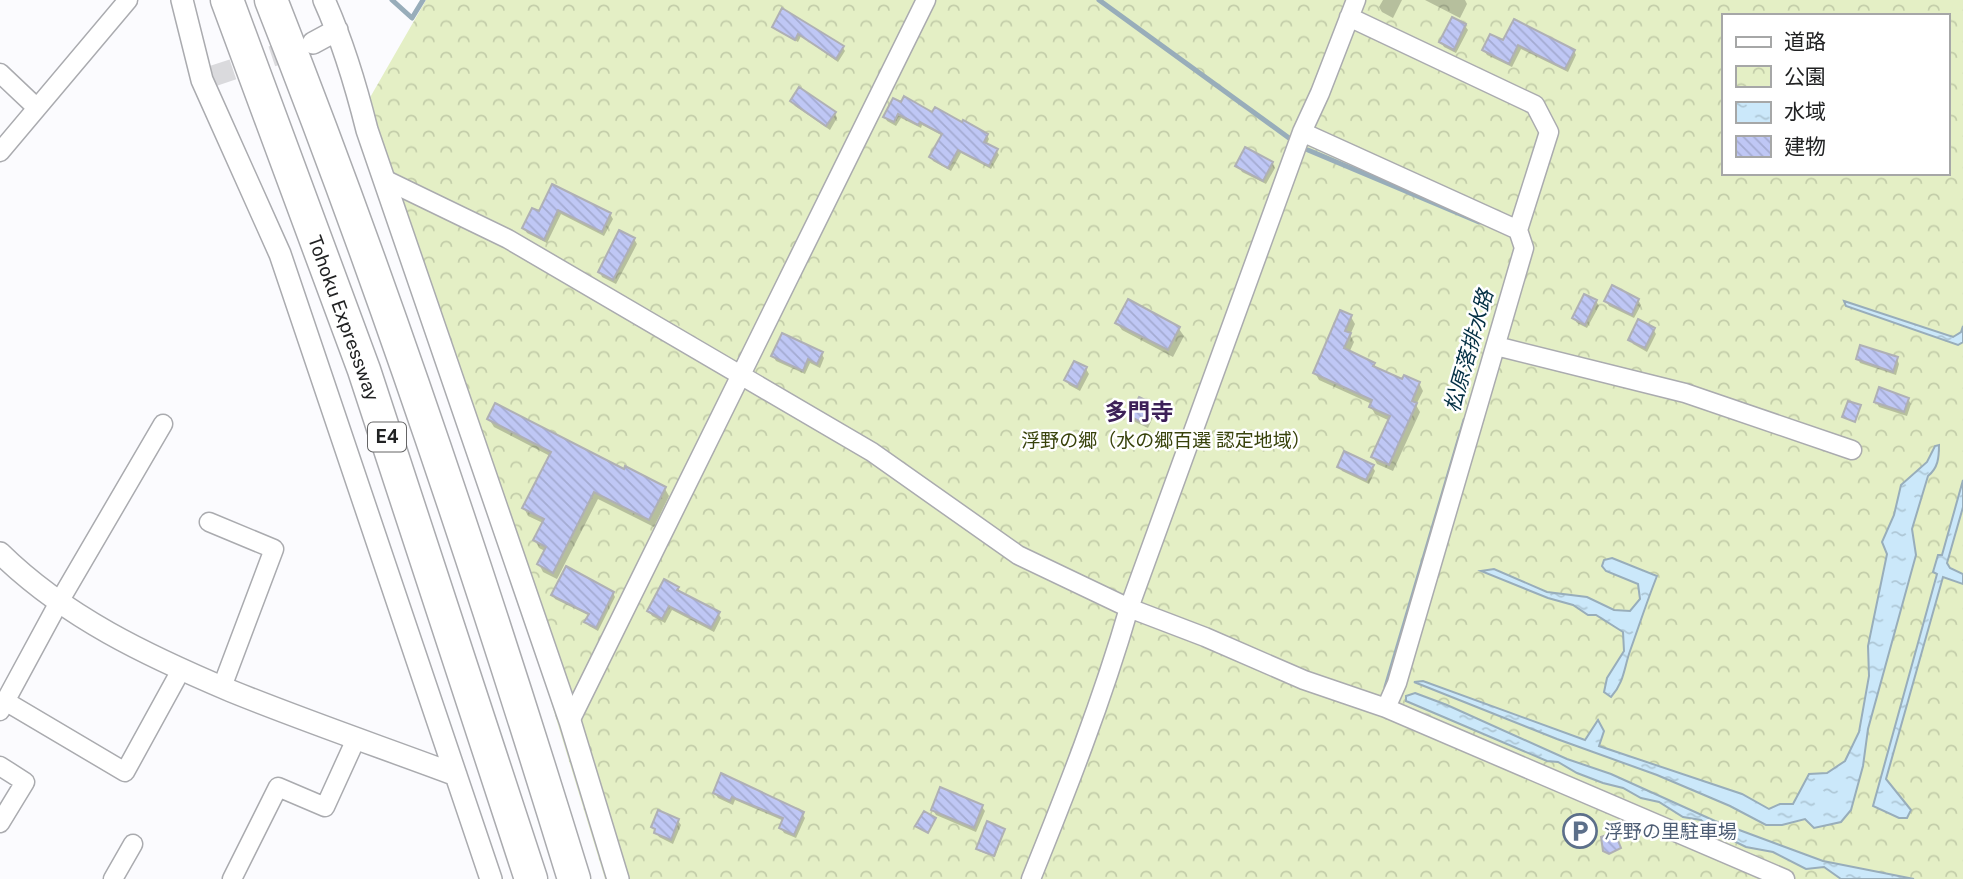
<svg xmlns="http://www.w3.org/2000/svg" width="1963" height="879" viewBox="0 0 1963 879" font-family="'Public Sans','Noto Sans JP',sans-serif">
  <defs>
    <pattern id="park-crowns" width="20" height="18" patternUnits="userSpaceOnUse" patternTransform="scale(1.75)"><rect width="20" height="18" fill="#e4efc5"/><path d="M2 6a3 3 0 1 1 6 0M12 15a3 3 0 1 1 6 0" fill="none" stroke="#c3cda9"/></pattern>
    <pattern id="water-ripples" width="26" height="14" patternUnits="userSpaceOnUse" patternTransform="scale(1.75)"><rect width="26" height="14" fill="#cbe8fa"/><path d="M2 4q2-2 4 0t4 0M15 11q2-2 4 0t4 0" fill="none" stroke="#aec7d6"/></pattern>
    <pattern id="building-back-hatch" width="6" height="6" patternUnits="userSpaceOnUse" patternTransform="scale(1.75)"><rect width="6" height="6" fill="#bfc7f5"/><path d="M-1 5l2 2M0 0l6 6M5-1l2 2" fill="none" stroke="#a4abd2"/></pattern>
  </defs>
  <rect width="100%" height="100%" fill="#fbfbfe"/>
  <!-- park -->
  <path fill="url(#park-crowns)" fill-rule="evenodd" d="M426,0H1963V879H605L368,101ZM1723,16H1947V173H1723Z"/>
  <!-- water -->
  <path fill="url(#water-ripples)" stroke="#98adba" stroke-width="2" d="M1844,301L1953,337L1961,332L1963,326V342L1958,345L1846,306Z
    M1939,445C1939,458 1938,468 1928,476L1912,529L1916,555L1868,729L1863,766L1851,810L1841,822L1814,828L1805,819L1782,825H1766L1730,806L1657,775L1557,739L1414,682L1423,681L1585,740L1598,720L1604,731L1599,746L1742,794L1769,809L1780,804H1793L1809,774L1827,773L1845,761L1859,732L1869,676L1868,646L1887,554L1882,542L1894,515L1901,485L1927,462L1935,446Z
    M1963,480V507L1947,563L1950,568L1963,574V584L1943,577L1886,779L1911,810L1907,818H1899L1873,806L1937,574L1933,572L1938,555H1942Z
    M1612,558L1657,576C1647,601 1639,626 1630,651C1624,668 1624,683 1611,697L1604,692L1607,678L1624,651L1623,632L1596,615H1588L1573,605L1548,598L1481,571L1494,569L1547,592L1587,597L1614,610L1630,611L1640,599L1638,584L1606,571L1602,566L1604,560Z
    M1415,693L1447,705L1567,759L1611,774L1715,821L1823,861L1914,879H1841L1824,867L1806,869L1773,852L1746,847L1715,832L1701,820L1683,817L1659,802L1641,798L1623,788L1603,783L1577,773L1558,762L1547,761L1406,701V696Z"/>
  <!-- shadow -->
  <path fill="#0003" d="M1383,0H1402L1393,18L1382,12L1379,7Z
    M1425,0H1465L1467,4L1460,18Z
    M1465,26L1468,30L1456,53L1444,47L1441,42Z
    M774,27L843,48L845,51L838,62L801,36L798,42L776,30Z
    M1504,43L1574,51L1576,55L1568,72L1521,49L1512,67L1487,55L1484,50Z
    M894,100L987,135L989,139L986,145L996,150L999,155L991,169L961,153L951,171L933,161L931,157L943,136L922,125L921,128L901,118L896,126L887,121L885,117Z
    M792,101L835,113L837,118L830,130L795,106Z
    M1272,163L1275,168L1266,184L1242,172L1239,167Z
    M554,187L610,214L613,219L604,236L561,214L547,243L527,233L524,228L539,213Z
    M634,239L637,244L616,284L602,277L600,272Z
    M1638,300L1641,305L1634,318L1609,306L1606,301Z
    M1596,301L1599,306L1587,328L1577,323L1574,318Z
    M1128,302L1179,329L1184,336L1173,357L1122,330L1117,323Z
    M1351,317L1355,324L1350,335L1354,342L1349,353L1374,364L1377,370L1403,382L1419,383L1423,391L1416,405L1420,412L1393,471L1377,464L1373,457L1390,421L1375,414L1371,407L1372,404L1319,380L1315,373Z
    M1653,329L1656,334L1647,352L1633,344L1630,339Z
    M821,353L824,358L820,368L810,363L805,374L776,361L773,356Z
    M1858,358L1897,359L1899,364L1896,375L1860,363Z
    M1086,369L1089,374L1080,391L1069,385L1066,380Z
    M1908,399L1911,404L1907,416L1879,407L1876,402Z
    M1154,407L1156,411L1148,428L1133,421L1131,416Z
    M489,419L665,489L669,496L654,527L598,499L557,579L543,572L539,564L545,551L539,548L535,540L543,523L528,516L524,508L550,456L494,427Z
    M1339,466H1372L1375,471L1369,484L1342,471Z
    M678,588L681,593L718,613L721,618L714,632L672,610L665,623L652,616L649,611Z
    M613,593L615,597L598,631L589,626L586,622L590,616L555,599L553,595Z
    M722,776L802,814L805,818L796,838L784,833L781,828L784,821L735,800L733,805L718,798L715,793Z
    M982,807L985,811L976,832L936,815L933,810Z
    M678,821L681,825L673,844L659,837L653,827Z
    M1004,830L995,857L979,851L978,849Z"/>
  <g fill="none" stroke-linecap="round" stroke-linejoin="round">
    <!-- stream -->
    <path stroke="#98adba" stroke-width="5" d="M392,0L412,18L423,0
      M1099,0L1289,138
      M1308,150L1479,222
      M1386,687L1465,420"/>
  </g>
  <!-- building -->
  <path fill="url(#building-back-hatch)" stroke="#afb0b4" stroke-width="2" d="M782,8L844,46L836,59L798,34L795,40L772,27Z
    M1452,17L1466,24L1454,50L1439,42Z
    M1514,19L1575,50L1565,69L1518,45L1509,64L1482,50L1490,34L1503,40Z
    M799,87L836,112L826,126L790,101Z
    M904,96L932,112L935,107L962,122L963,120L988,134L984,142L998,149L989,166L958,150L948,168L929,157L942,134L920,122L918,125L898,114L894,122L883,117L893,98L901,102Z
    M1245,147L1273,162L1263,181L1235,166Z
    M552,184L611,213L602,232L558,210L544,240L522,228L532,208L539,211Z
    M619,230L635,238L613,280L598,272Z
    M1612,285L1639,299L1632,315L1604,301Z
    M1584,294L1597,300L1585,325L1572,318Z
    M1128,299L1180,327L1168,350L1115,323Z
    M1340,310L1352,315L1345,331L1351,333L1344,348L1375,363L1373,366L1402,379L1404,375L1420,382L1412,401L1417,403L1389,465L1371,457L1390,416L1369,407L1372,400L1313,373Z
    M1638,319L1655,328L1645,348L1628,340Z
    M782,333L823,352L817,364L808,359L803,371L771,356Z
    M1860,345L1898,357L1893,372L1856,359Z
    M1074,361L1087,367L1077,387L1064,380Z
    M1879,387L1909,398L1904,412L1874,402Z
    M1139,397L1155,405L1145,424L1129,416Z
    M1848,401L1861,405L1855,422L1842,417Z
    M495,403L624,469L625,466L666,487L649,520L594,492L553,573L537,564L546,547L533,540L544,519L522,508L551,452L487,419Z
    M1344,451L1374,465L1366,480L1337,467Z
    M566,566L614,592L596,628L584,622L589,614L551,595Z
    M664,579L679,587L677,590L720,612L711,628L669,606L662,619L647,611Z
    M721,773L804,812L794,835L779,828L783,818L732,797L730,801L713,793Z
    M940,787L983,805L974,828L931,810Z
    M658,810L679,819L671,840L654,833L655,829L651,827Z
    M924,811L936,818L928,833L915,826Z
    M987,821L1005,829L994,856L976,849Z
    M1609,834L1617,838L1621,848L1609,854L1603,851L1601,837Z"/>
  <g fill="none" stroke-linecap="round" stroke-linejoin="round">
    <!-- tertiary-tunnel -->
    <path stroke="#dadadd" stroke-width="21" stroke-dasharray="21 10" stroke-linecap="butt" d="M213,76L300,47"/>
    <!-- minor casing -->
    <g stroke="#aaabaf" stroke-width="21">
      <path id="minor" d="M1349,17L1535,105L1549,132L1518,230
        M0,73L37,108
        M1302,132L1518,230L1524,248L1397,683L1386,708
        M0,152L128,0
        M384,179L508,239L872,452L1018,555L1129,608L1205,637L1304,680L1386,708L1785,879
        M1496,346L1685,393L1852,450
        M209,522L274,549L222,687
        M5,701L125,772L181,670
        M0,711L59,602L163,424
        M570,721L926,0
        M0,766L25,782L0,823
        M113,879L133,844
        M232,879L278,787L325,807L356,739
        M1031,879C1067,790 1102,701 1129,608L1302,132L1320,93L1356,0"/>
    </g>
    <!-- tertiary casing -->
    <g stroke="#aaabaf" stroke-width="24">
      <path id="tertiary" d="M182,0L202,80L280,254L491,879
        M324,0C343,42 356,86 367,130L570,721L618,879
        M313,43L337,30
        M0,553C65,617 148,656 231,691C305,721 381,747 456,775"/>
    </g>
    <!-- motorway casing -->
    <g stroke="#aaabaf" stroke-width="35">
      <path id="motorway" d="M227,0L364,370L531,879
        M271,0C385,288 483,583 574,879"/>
    </g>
    <!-- minor -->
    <use href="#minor" stroke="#fff" stroke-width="18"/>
    <!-- tertiary -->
    <use href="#tertiary" stroke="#fff" stroke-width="21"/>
    <!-- motorway -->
    <use href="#motorway" stroke="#fff" stroke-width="32"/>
  </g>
  <!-- icons -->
  <defs>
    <g id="parking-ring" transform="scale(1.75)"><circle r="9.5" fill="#fff" stroke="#5c6f8a" stroke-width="1.5"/><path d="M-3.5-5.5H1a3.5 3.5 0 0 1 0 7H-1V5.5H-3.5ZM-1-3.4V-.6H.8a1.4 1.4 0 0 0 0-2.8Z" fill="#5c6f8a"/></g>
  </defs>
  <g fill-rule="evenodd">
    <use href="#parking-ring" x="1580" y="831"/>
  </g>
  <g text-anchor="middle" stroke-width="5" stroke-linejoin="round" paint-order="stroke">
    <!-- shield labels -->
    <rect fill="#fff" stroke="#646465" stroke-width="2" x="368" y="422.5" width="38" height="29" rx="5"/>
    <g font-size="18" font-weight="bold" fill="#212223">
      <text x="387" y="443">E4</text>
    </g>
    <!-- street labels -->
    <g font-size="19" fill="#212223" stroke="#fff">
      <text transform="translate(344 318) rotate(70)" y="7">Tohoku Expressway</text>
    </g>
    <!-- park labels -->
    <g font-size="19" fill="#38420b" stroke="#fff">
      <text x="1166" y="447">浮野の郷（水の郷百選 認定地域）</text>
    </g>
    <!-- service labels -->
    <g font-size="19" fill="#4e5e75" stroke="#fff" text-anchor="start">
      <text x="1604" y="838">浮野の里駐車場</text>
    </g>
    <!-- water labels -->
    <g font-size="21" font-style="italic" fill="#043044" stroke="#fff">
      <text transform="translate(1469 351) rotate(-74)" y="7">松原落排水路</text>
    </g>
    <!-- quarter labels -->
    <g font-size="23" font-weight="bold" fill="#3d2058" stroke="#fff">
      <text x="1139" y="420">多門寺</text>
    </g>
  </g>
  <!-- legend -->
  <rect x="1722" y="14" width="228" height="161" fill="#ffffff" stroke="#a6a7a7" stroke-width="2"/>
  <rect x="1736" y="37" width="35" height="10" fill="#ffffff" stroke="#a6a7a7" stroke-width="2"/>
  <text x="1784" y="49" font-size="21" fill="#212223">道路</text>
  <rect x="1736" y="66" width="35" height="21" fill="url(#park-crowns)" stroke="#a6a7a7" stroke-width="2"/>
  <text x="1784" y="84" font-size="21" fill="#212223">公園</text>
  <rect x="1736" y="102" width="35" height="21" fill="url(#water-ripples)" stroke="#a6a7a7" stroke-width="2"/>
  <text x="1784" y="119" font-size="21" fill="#212223">水域</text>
  <rect x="1736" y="136" width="35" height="21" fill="url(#building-back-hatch)" stroke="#a6a7a7" stroke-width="2"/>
  <text x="1784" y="154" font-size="21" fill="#212223">建物</text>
</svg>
